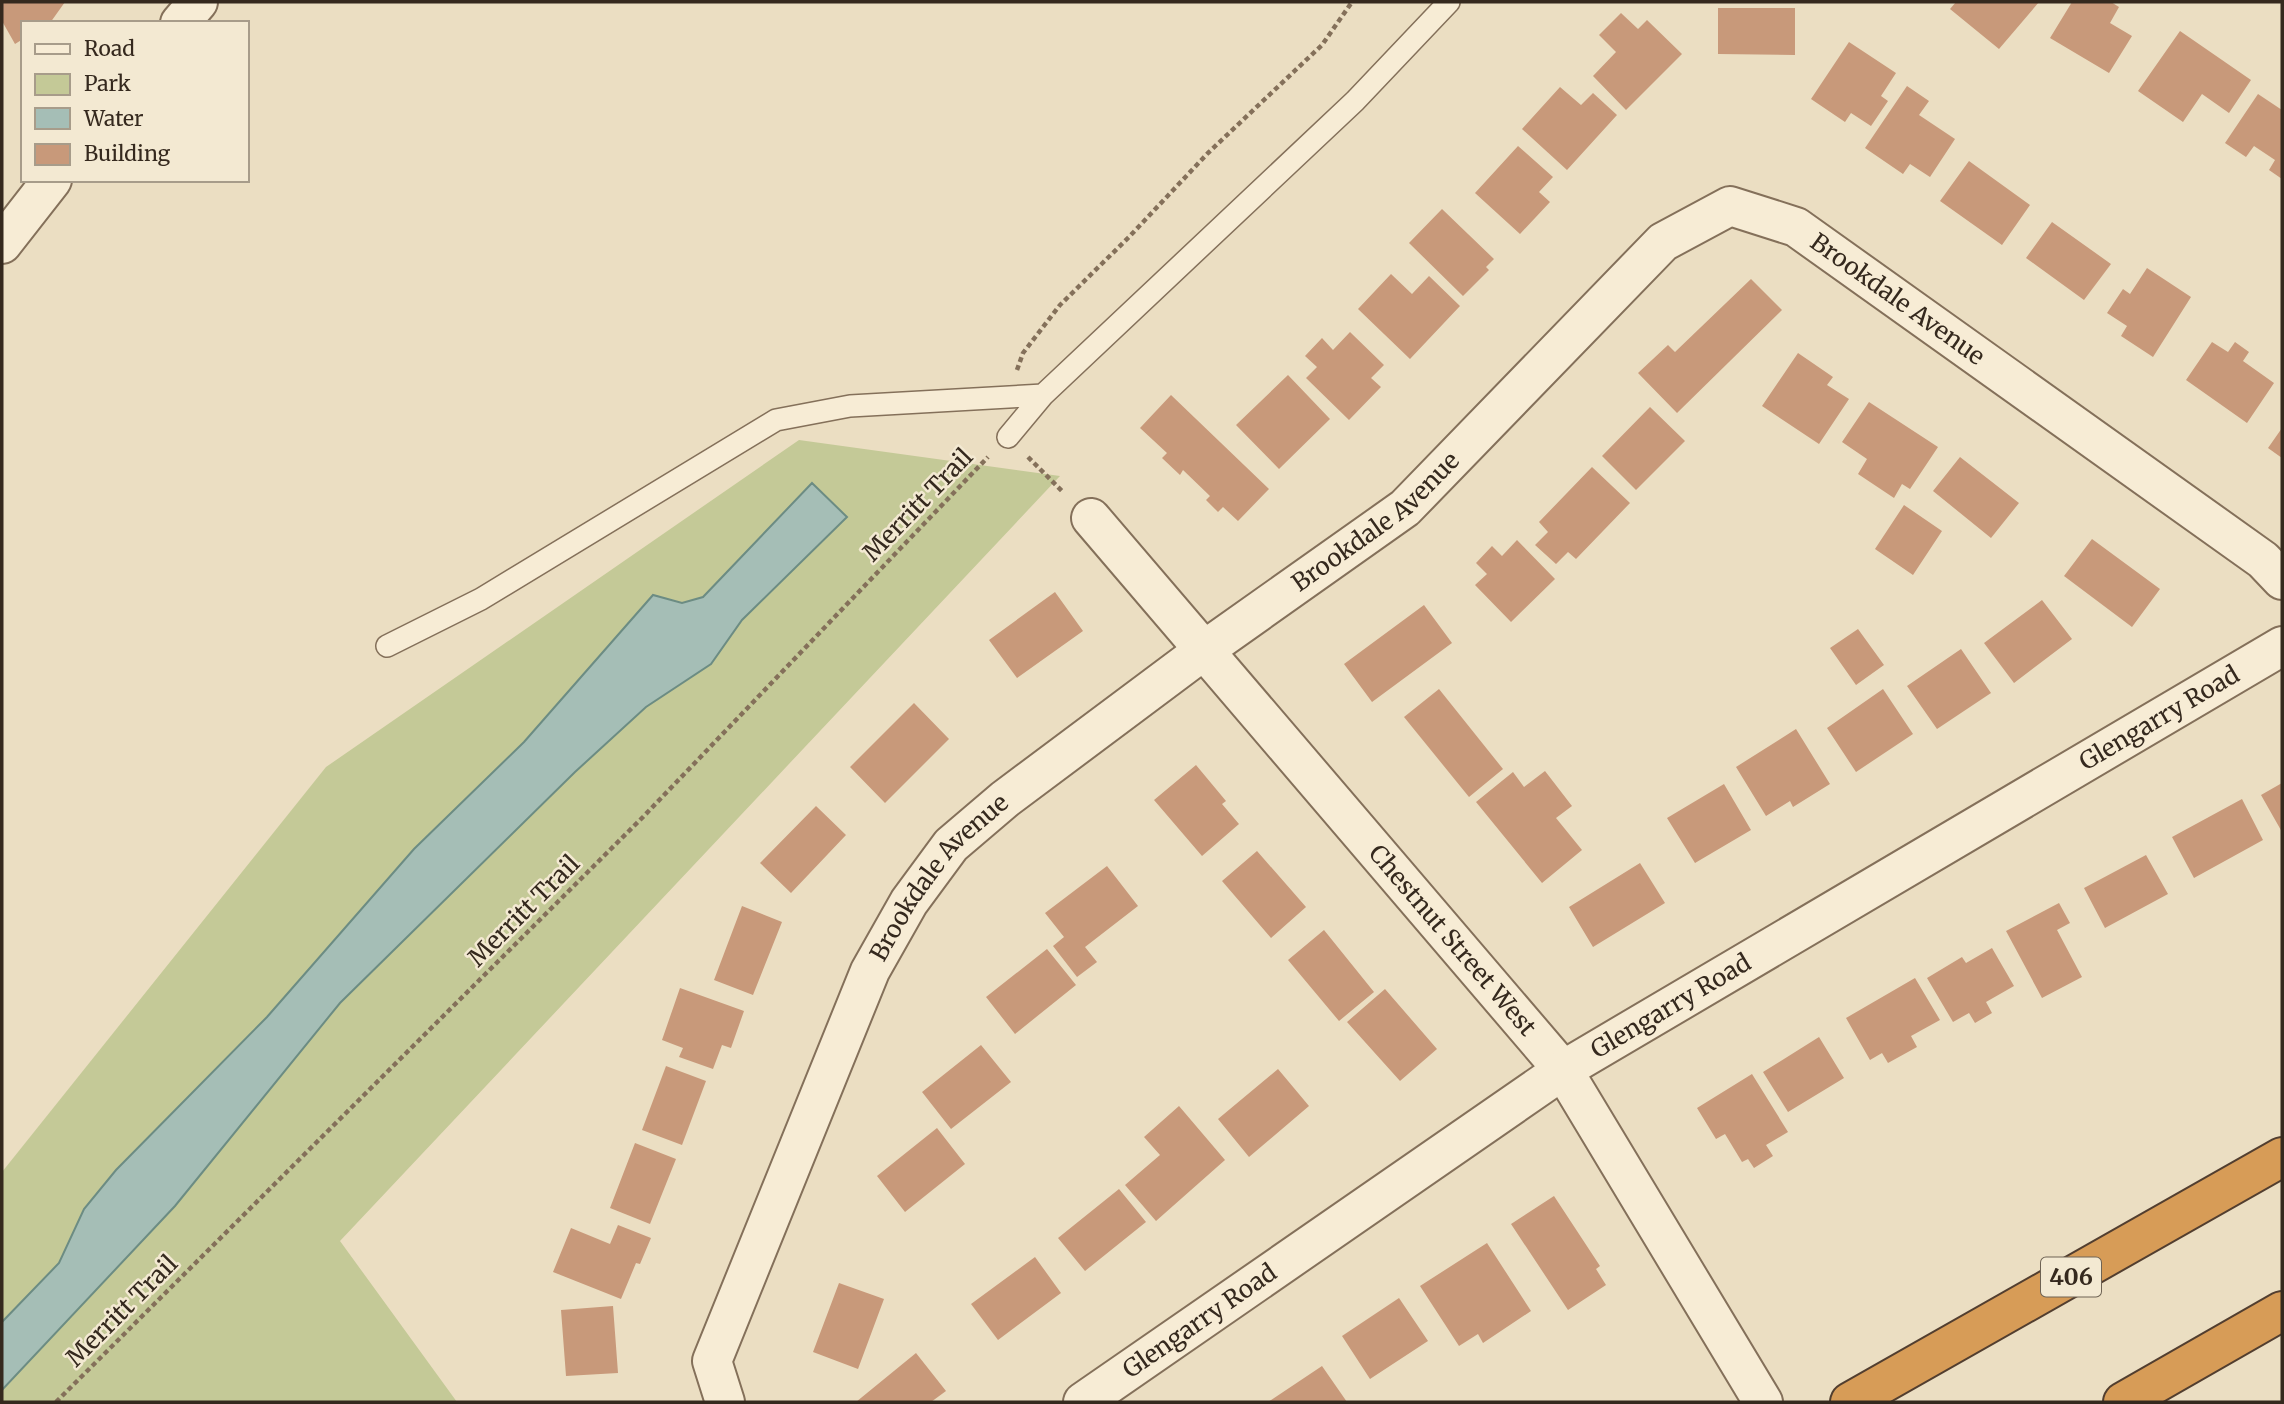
<svg xmlns="http://www.w3.org/2000/svg" width="2284" height="1404" viewBox="0 0 2284 1404" font-family="Merriweather,serif">
  <rect width="100%" height="100%" fill="#ebdec2"/>
  <!-- green -->
  <path fill="#c4c997" d="M799,440L1060,476L340,1241L457,1402H2V1172L326,767Z"/>
  <!-- water -->
  <path fill="#a5beb6" stroke="#6c8c83" stroke-width="2" d="M812,483L847,517L742,620L711,664L646,707L575,772L340,1003L175,1206L2,1390V1322L59,1263L84,1209L116,1170L267,1017L414,849L524,742L653,595L682,603L703,597Z"/>
  <!-- building -->
  <path fill="#c8997a" d="M2,2H65L50,23H23V39L15,44L2,21Z
    M1956,2H2039L1999,49L1950,9Z
    M2072,2H2111L2119,7L2110,23L2132,36L2109,73L2050,38Z
    M1718,8H1795V55L1718,54Z
    M1621,13L1638,29L1647,20L1682,54L1626,110L1593,76L1616,52L1599,35Z
    M2180,31L2251,80L2229,113L2202,94L2183,122L2138,91Z
    M1849,42L1896,73L1881,96L1888,101L1871,126L1851,113L1845,122L1811,99Z
    M1907,86L1929,101L1919,115L1955,139L1930,177L1910,164L1903,174L1865,148Z
    M1560,87L1581,105L1593,93L1617,115L1567,170L1522,129Z
    M2258,94L2282,110V179L2269,170L2275,160L2254,146L2246,157L2225,143Z
    M1518,146L1553,177L1539,192L1550,202L1520,234L1475,193Z
    M1969,161L2030,205L2002,245L1940,201Z
    M1442,209L1494,259L1486,267L1489,270L1463,296L1409,243Z
    M2052,222L2111,264L2084,300L2026,258Z
    M2147,268L2191,297L2153,357L2121,336L2127,326L2107,313L2123,289L2130,294Z
    M1391,274L1412,294L1429,276L1460,306L1410,359L1358,309Z
    M1751,279L1782,310L1677,413L1638,373L1668,345L1675,352Z
    M1350,332L1384,365L1371,378L1381,387L1349,420L1306,378L1317,367L1305,356L1322,338L1333,350Z
    M2212,342L2228,352L2235,342L2249,352L2243,361L2274,383L2247,423L2186,380Z
    M1798,353L1833,377L1827,385L1849,399L1819,444L1762,406Z
    M1288,375L1330,419L1279,469L1236,425Z
    M1171,395L1269,489L1238,521L1223,507L1218,512L1206,500L1210,496L1183,470L1180,475L1162,458L1167,453L1140,428Z
    M1869,402L1938,447L1910,489L1902,484L1894,498L1858,474L1867,459L1842,442Z
    M1650,407L1685,441L1636,490L1602,456Z
    M2282,428V458L2268,448Z
    M1960,457L2019,503L1991,538L1933,491Z
    M1592,467L1630,503L1576,559L1568,552L1556,564L1535,545L1548,532L1539,522Z
    M1904,505L1942,531L1913,575L1875,549Z
    M2092,539L2160,589L2132,627L2064,576Z
    M1517,540L1555,579L1511,622L1475,585L1487,574L1476,563L1492,546L1502,556Z
    M1055,592L1083,631L1017,678L989,640Z
    M2042,600L2072,639L2014,683L1984,643Z
    M1424,605L1452,643L1372,702L1344,664Z
    M1858,629L1884,665L1856,685L1830,648Z
    M1961,649L1991,693L1937,729L1907,686Z
    M1439,689L1503,769L1469,797L1404,717Z
    M1883,689L1913,734L1856,772L1827,728Z
    M914,703L949,739L885,803L850,767Z
    M1796,729L1830,784L1793,807L1790,801L1766,816L1736,767Z
    M1196,765L1226,801L1222,804L1239,824L1202,856L1154,800Z
    M1545,771L1572,806L1556,818L1582,850L1542,883L1476,802L1513,772L1524,787Z
    M2282,783V832L2261,795Z
    M1724,784L1751,830L1695,863L1667,818Z
    M2242,799L2263,840L2194,878L2172,837Z
    M816,806L846,835L791,893L760,863Z
    M1257,851L1306,907L1271,938L1222,881Z
    M2146,855L2168,894L2105,928L2084,888Z
    M1640,863L1665,903L1593,947L1569,907Z
    M1107,866L1138,906L1085,947L1097,962L1077,977L1053,946L1064,937L1045,913Z
    M2059,903L2070,923L2057,930L2082,977L2042,998L2006,931Z
    M742,906L782,922L753,995L714,980Z
    M1324,930L1374,992L1339,1021L1288,960Z
    M1992,948L2014,986L1986,1002L1992,1013L1975,1023L1969,1013L1953,1022L1927,978L1962,957L1966,963Z
    M1047,949L1076,985L1015,1034L986,997Z
    M1915,978L1940,1020L1911,1036L1917,1047L1888,1063L1882,1053L1870,1060L1846,1018Z
    M680,988L744,1011L731,1048L722,1045L713,1069L679,1057L683,1048L662,1040Z
    M1385,989L1437,1049L1400,1081L1347,1022Z
    M1819,1037L1844,1078L1788,1112L1763,1072Z
    M981,1045L1011,1082L951,1129L922,1092Z
    M666,1066L706,1081L682,1145L642,1130Z
    M1278,1069L1309,1106L1249,1157L1218,1119Z
    M1752,1074L1788,1132L1766,1145L1773,1156L1754,1168L1748,1159L1742,1162L1725,1134L1716,1139L1697,1108Z
    M1179,1106L1225,1160L1156,1221L1125,1185L1160,1155L1144,1137Z
    M937,1128L965,1164L905,1212L877,1176Z
    M635,1143L676,1159L650,1224L610,1208Z
    M1119,1189L1146,1222L1085,1271L1058,1238Z
    M1554,1196L1600,1266L1596,1269L1606,1285L1568,1310L1511,1224Z
    M618,1225L651,1238L640,1264L636,1263L621,1299L553,1272L571,1228L610,1244Z
    M1487,1243L1531,1311L1483,1343L1478,1334L1459,1346L1420,1286Z
    M1035,1257L1061,1293L998,1340L971,1304Z
    M839,1283L884,1299L858,1369L813,1352Z
    M1399,1298L1428,1341L1370,1379L1342,1336Z
    M613,1306L618,1373L566,1376L561,1310Z
    M916,1353L946,1391L931,1402H856Z
    M1322,1366L1347,1402H1268Z"/>
  <g fill="none" stroke-linecap="round" stroke-linejoin="round">
    <!-- service casing -->
    <g stroke="#84705a" stroke-width="24">
      <path id="service" d="M1008,437L1043,395L1355,101L1449,2
        M387,646L481,599L776,420L850,406L1043,395"/>
    </g>
    <!-- minor casing -->
    <g stroke="#84705a" stroke-width="42">
      <g id="minor">
        <path d="M180,23L198,2"/>
        <path d="M2,244L52,180"/>
        <path id="s1" d="M1091,518L1563,1070L1763,1402"/>
        <path id="s2" d="M725,1402L712,1361L870,971L909,902L951,845L1005,799L1203,651L1405,508L1663,242L1730,206L1796,227L2263,560L2282,580"/>
        <path id="s3" d="M1083,1402L1563,1070L2282,646"/>
      </g>
    </g>
    <!-- motorway casing -->
    <g stroke="#523e2f" stroke-width="42">
      <path id="motorway" d="M1850,1402L2282,1157
        M2123,1402L2282,1311"/>
    </g>
    <!-- path -->
    <path stroke="#84705a" stroke-width="4.5" stroke-dasharray="5 3.5" stroke-linecap="butt" d="M1017,370L1023,353L1060,305L1129,237L1208,153L1322,45L1352,2
      M1028,457L1064,493
      M56,1402L643,817L988,457"/>
    <!-- service -->
    <use href="#service" stroke="#f7ecd5" stroke-width="21"/>
    <!-- minor -->
    <use href="#minor" stroke="#f7ecd5" stroke-width="38"/>
    <!-- motorway -->
    <use href="#motorway" stroke="#d79c57" stroke-width="38"/>
  </g>
  <g text-anchor="middle" stroke-width="5" stroke-linejoin="round" paint-order="stroke">
    <!-- shield labels -->
    <rect fill="#f3e9d2" stroke="#6e6354" stroke-width="2" x="2041" y="1257.5" width="60" height="39" rx="5"/>
    <g font-size="23" font-weight="bold" fill="#35291e">
      <text x="2071" y="1285">406</text>
    </g>
    <!-- street labels -->
    <g font-size="24" fill="#35291e" stroke="#f3e9d2">
      <text dy="8" stroke="none"><textPath href="#s2" startOffset="1820">Brookdale Avenue</textPath></text>
      <text transform="translate(918 505) rotate(-46)" y="8">Merritt Trail</text>
      <text dy="8" stroke="none"><textPath href="#s2" startOffset="1148">Brookdale Avenue</textPath></text>
      <text dy="8" stroke="none"><textPath href="#s3" startOffset="1276">Glengarry Road</textPath></text>
      <text dy="8" stroke="none"><textPath href="#s2" startOffset="581">Brookdale Avenue</textPath></text>
      <text transform="translate(524 911) rotate(-45)" y="8">Merritt Trail</text>
      <text dy="8" stroke="none"><textPath href="#s1" startOffset="556">Chestnut Street West</textPath></text>
      <text dy="8" stroke="none"><textPath href="#s3" startOffset="709">Glengarry Road</textPath></text>
      <text transform="translate(122 1311) rotate(-45)" y="8">Merritt Trail</text>
      <text dy="8" stroke="none"><textPath href="#s3" startOffset="142">Glengarry Road</textPath></text>
    </g>
  </g>
  <!-- border -->
  <rect width="2284" height="1404" fill="none" stroke="#35291e" stroke-width="7"/>
  <!-- legend -->
  <rect x="21" y="21" width="228" height="161" fill="#f3e9d2" stroke="#a79c8a" stroke-width="2"/>
  <rect x="35" y="44" width="35" height="10" fill="#f7ecd5" stroke="#a79c8a" stroke-width="2"/>
  <text x="84" y="56" font-size="21" fill="#35291e">Road</text>
  <rect x="35" y="74" width="35" height="21" fill="#c4c997" stroke="#a79c8a" stroke-width="2"/>
  <text x="84" y="91" font-size="21" fill="#35291e">Park</text>
  <rect x="35" y="108" width="35" height="21" fill="#a5beb6" stroke="#a79c8a" stroke-width="2"/>
  <text x="84" y="126" font-size="21" fill="#35291e">Water</text>
  <rect x="35" y="144" width="35" height="21" fill="#c8997a" stroke="#a79c8a" stroke-width="2"/>
  <text x="84" y="161" font-size="21" fill="#35291e">Building</text>
</svg>
